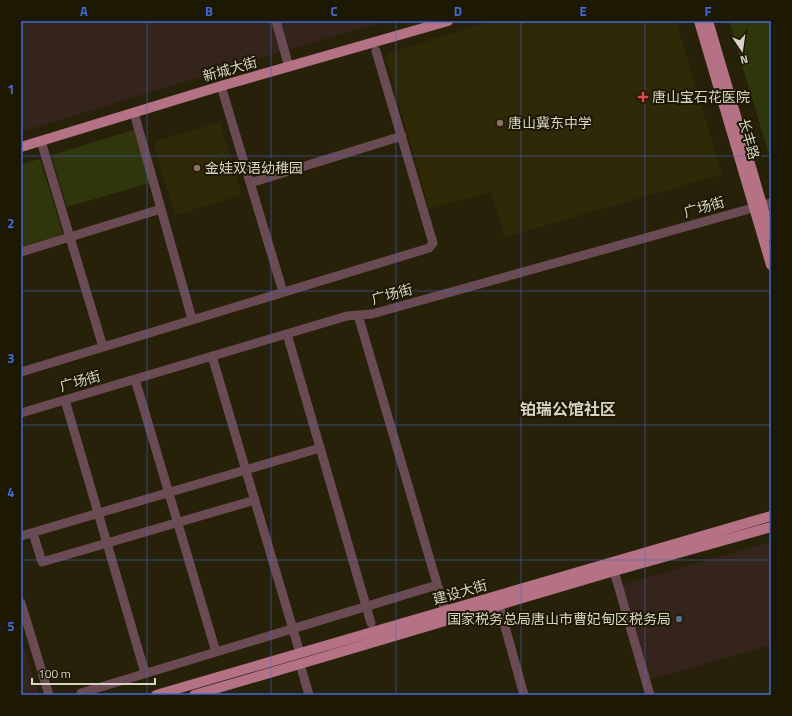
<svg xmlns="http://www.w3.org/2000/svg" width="792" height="716" viewBox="0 0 792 716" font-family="'Titillium Web','Noto Sans SC',sans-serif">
  <rect width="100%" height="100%" fill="#272109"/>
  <!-- commercial -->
  <path fill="#35241c" d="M21,21H386L294,48L21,132Z
    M771,542V645L648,680L621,585Z
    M24,648L39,695H21V649Z"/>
  <!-- built -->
  <path fill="#302908" d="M493,21H676L722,174L505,237L491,192L429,209L385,54Z
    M220,122L242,195L175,215L153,142Z"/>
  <!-- green -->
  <path fill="#30360c" d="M729,21H771V161Z
    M134,130L150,183L67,207L51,155Z
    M40,159L63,234L21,247V164Z"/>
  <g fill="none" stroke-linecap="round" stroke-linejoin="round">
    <!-- minor -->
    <path stroke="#6b4b53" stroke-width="9" d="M276,21L289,67
      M221,86L283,292
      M134,113L192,319
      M41,141L103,347
      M250,183L402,136
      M21,252L161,209
      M358,315L445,611
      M287,334L371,623
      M212,356L300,653
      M21,372L429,248L433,243L376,51
      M135,379L216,652
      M65,400L145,673
      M21,413L347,316L372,314L771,203
      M33,533L42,562L255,500
      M21,536L320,448
      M614,571L650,695
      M21,603L49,695
      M499,605L524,695
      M300,664L309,695
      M81,693L437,585"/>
    <!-- major -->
    <path stroke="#b57284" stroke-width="10" d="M699,21L771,265
      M708,21L771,235
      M21,147L221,86L448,21
      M156,695L771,516
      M194,695L300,664L614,571L771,527"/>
  </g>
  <!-- grid -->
  <path fill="none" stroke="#4269d4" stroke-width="1" stroke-opacity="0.55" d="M147,21V695M271,21V695M396,21V695M521,21V695M645,21V695M21,156H771M21,291H771M21,425H771M21,560H771"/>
  <!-- markers -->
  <path fill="#e0444e" stroke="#1d1802" stroke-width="1.5" d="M641 91h4v4h4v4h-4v4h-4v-4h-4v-4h4z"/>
  <g fill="#8d6e63" stroke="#1d1802" stroke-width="1.5">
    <circle cx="500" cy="123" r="4"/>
    <circle cx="197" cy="168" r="4"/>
  </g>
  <circle fill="#5c6f8a" stroke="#1d1802" stroke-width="1.5" cx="679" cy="619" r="4"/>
  <g text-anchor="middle" stroke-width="4" stroke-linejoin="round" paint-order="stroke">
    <!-- street labels -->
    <g font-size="14" fill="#d7d4c6" stroke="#1d1802">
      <text transform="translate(230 69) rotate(-16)" y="5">新城大街</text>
      <text transform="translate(749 139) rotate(74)" y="5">长丰路</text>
      <text transform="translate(704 207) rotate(-16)" y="5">广场街</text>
      <text transform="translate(392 294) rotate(-15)" y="5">广场街</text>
      <text transform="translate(80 381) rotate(-16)" y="5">广场街</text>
      <text transform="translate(460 592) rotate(-16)" y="5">建设大街</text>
    </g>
    <!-- poi labels -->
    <g font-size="14" fill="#d7d4c6" stroke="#1d1802" text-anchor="start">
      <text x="652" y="102">唐山宝石花医院</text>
      <text x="508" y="128">唐山冀东中学</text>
      <text x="205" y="173">金娃双语幼稚园</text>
      <text x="671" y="624" text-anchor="end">国家税务总局唐山市曹妃甸区税务局</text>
    </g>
    <!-- quarter labels -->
    <g font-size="16" font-weight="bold" fill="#d7d4c6" stroke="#1d1802">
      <text x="568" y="415">铂瑞公馆社区</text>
    </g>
  </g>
  <!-- border -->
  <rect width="792" height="716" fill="none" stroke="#1d1802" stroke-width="44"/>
  <!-- north arrow -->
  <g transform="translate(742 50) rotate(167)" stroke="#1d1802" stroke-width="3" paint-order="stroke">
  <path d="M0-3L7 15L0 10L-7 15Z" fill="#d7d4c6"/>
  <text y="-6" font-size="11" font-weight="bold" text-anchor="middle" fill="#d7d4c6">N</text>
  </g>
  <!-- scale -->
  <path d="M32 678v6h123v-6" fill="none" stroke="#d7d4c6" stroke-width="2"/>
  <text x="38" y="678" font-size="12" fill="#d7d4c6" stroke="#1d1802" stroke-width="3" paint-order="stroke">100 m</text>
  <rect x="22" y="22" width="748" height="672" fill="none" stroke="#4269d4" stroke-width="1.5"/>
  <g font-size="13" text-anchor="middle" font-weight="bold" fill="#4269d4">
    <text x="84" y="16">A</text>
    <text x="209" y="16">B</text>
    <text x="334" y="16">C</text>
    <text x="458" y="16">D</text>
    <text x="583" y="16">E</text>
    <text x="708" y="16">F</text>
    <text x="11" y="94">1</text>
    <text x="11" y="228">2</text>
    <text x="11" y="363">3</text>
    <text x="11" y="497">4</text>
    <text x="11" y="631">5</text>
  </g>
</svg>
